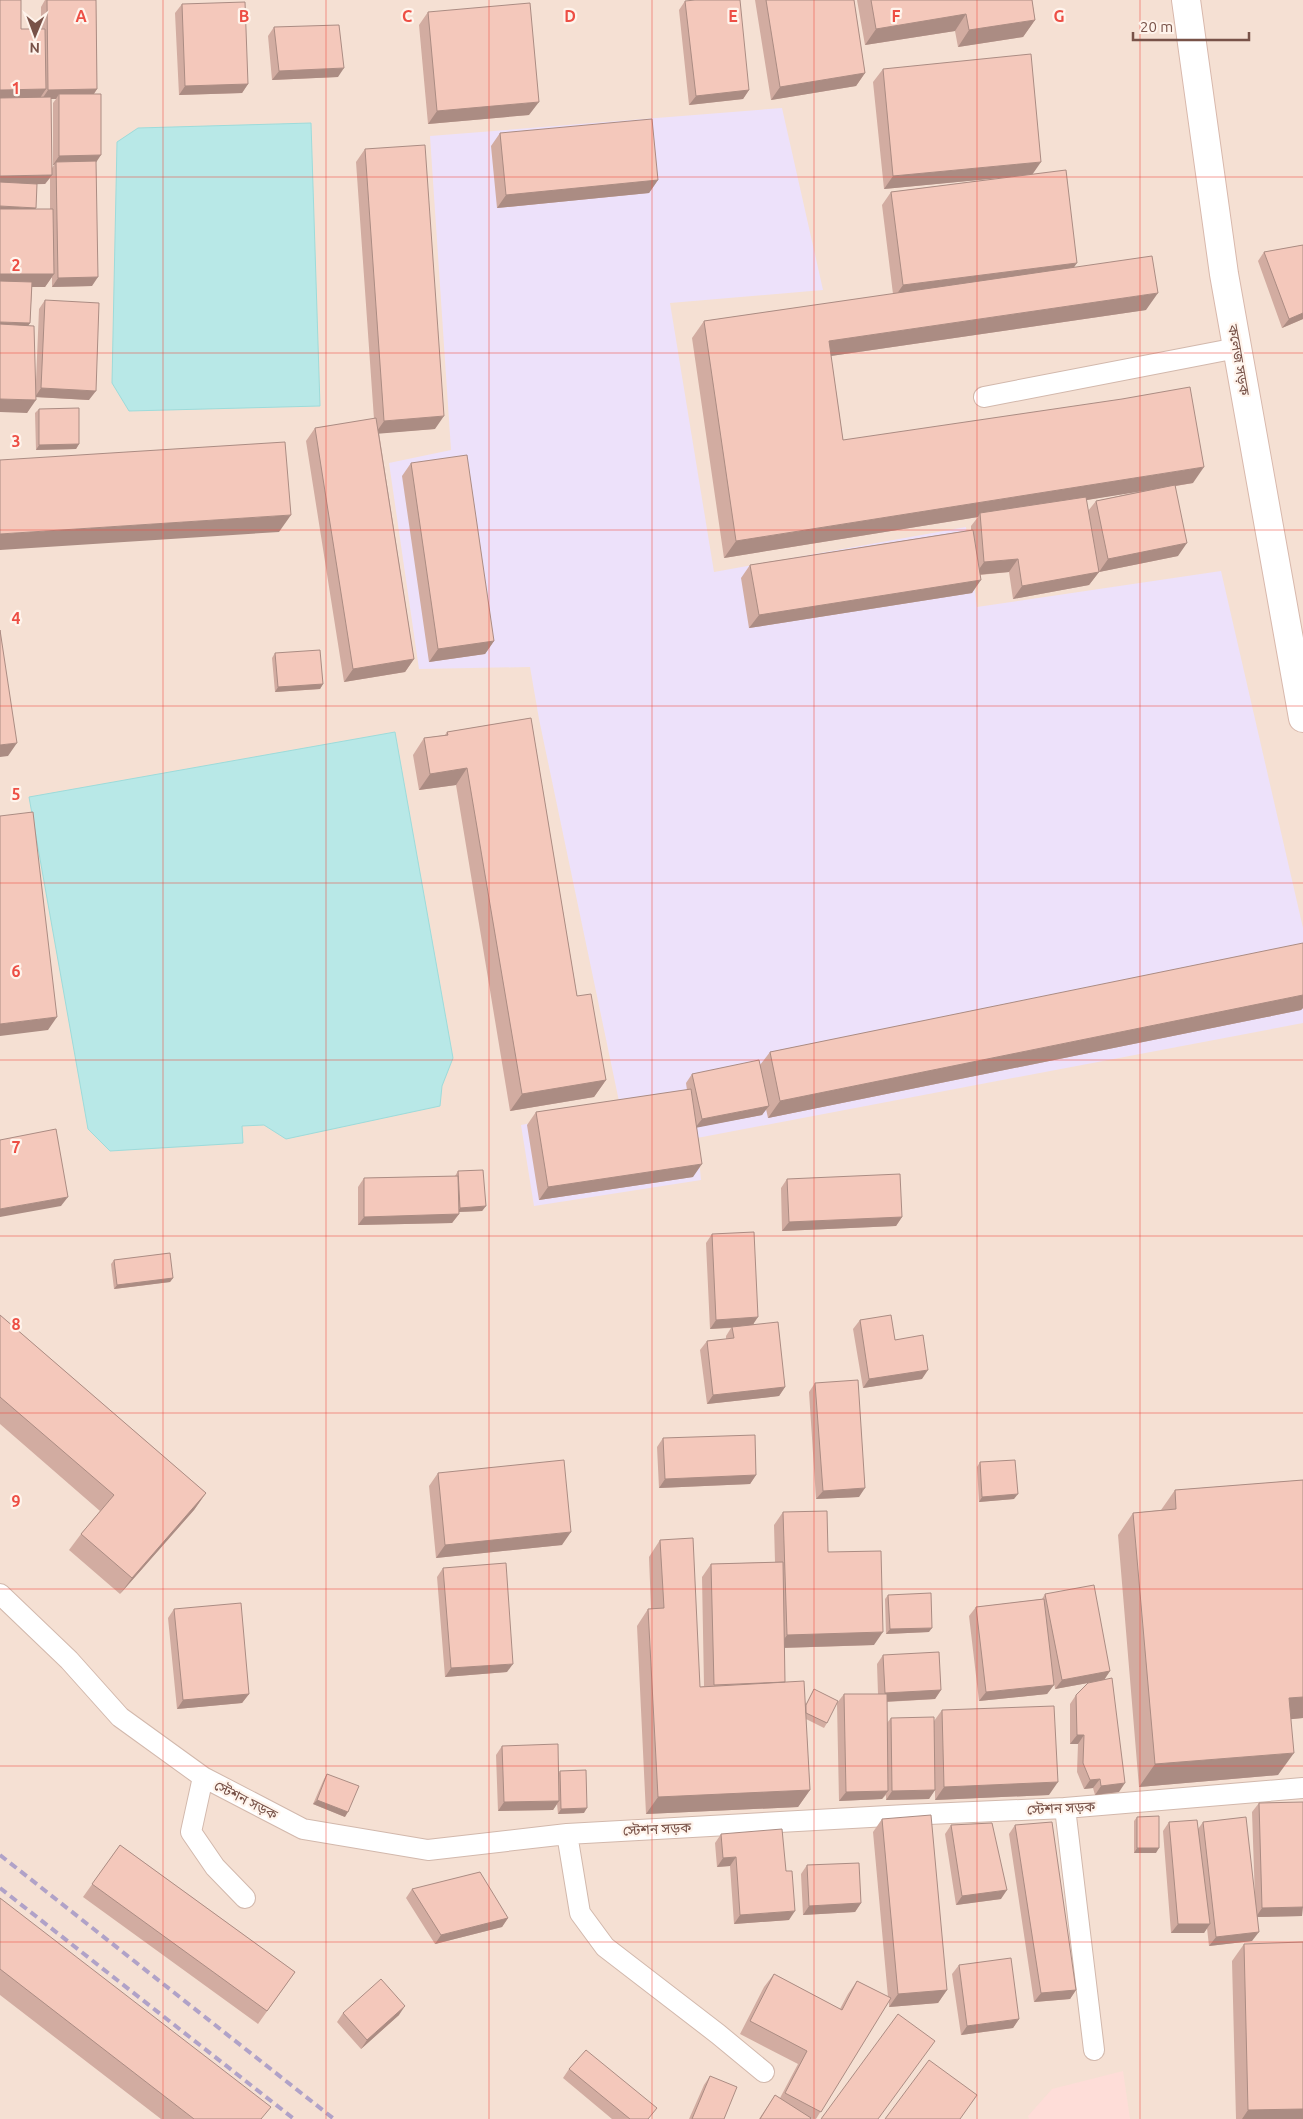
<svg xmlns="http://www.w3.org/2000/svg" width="1303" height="2119" viewBox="0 0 1303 2119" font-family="Ubuntu,'Noto Sans Bengali',sans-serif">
  <rect width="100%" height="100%" fill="#fdf0e5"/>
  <!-- residential -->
  <path fill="#f5e0d3" d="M0,0H1303V2119H0Z"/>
  <!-- commercial -->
  <path fill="#feddd8" d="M1123,2071L1130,2119H1029L1028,2116L1052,2089Z"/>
  <!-- education -->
  <path fill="#ede1fa" d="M782,108L823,290L670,303L714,572L966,527L977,607L1221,571L1303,928V1023L697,1138L701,1180L534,1206L521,1125L620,1106L539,719L530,667L419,669L389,463L451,450L430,136Z"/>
  <!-- water -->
  <path fill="#b8e8e7" stroke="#9ddbda" d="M311,123L320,406L129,411L112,383L117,142L138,128Z
    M395,732L453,1058L442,1086L440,1106L286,1139L264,1125L242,1126L243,1143L110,1151L88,1129L29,797Z"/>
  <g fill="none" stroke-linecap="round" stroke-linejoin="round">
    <!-- lane casing -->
    <g stroke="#d2b8ac" stroke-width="22">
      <path id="lane" d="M984,397L1237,348
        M0,1594L69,1660L120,1717L203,1777L303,1829L428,1850L567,1834L906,1815L1065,1808L1303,1788
        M203,1777L191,1832L215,1867L245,1898
        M1065,1808L1094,2050
        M567,1834L580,1913L605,1947L718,2034L764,2072"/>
    </g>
    <!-- secondary casing -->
    <g stroke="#d8b8ac" stroke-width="30">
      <path id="secondary" d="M1186,0L1224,274L1303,718"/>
    </g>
    <!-- lane -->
    <use href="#lane" stroke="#fff" stroke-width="20"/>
    <!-- secondary -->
    <use href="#secondary" stroke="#fff" stroke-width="28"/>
    <!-- rail -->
    <path stroke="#b0a2c8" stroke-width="4" stroke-dasharray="8 5" stroke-linecap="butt" d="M0,1855L334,2119
      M0,1888L294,2119"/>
  </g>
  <!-- wall -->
  <path fill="#d2aca1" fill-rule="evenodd" d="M45,0H96L97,89L94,94L96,163L92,286L52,287V277L45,287H32L30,323L28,325L36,381L39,309L45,300L89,400L36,397L27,413L21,29H41V7ZM51,99H56L53,103V165H54L52,168ZM50,178V209H35L37,184H45Z
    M755,0H854L865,73L856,86L771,100Z
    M857,0H1032L1035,20L1023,37L958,47L955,31L865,45Z
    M685,1L749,90L743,99L689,105L679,10Z
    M182,4L248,84L242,93L179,95L175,13Z
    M428,12L529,115L428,124L419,25Z
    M274,27L338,77L272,80L268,36Z
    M883,69L1032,174L1074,268L1146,310L831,356L843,440L1193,483L1176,486L1178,556L1099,572L1089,585L1013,599L1009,572L980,575L972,593L749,628L741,578L750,565L971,530V526L978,517L724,558L692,338L704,321L893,294L882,205L891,192L1009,177L884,189L873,82ZM1141,491L1096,501L1088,511L1086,500Z
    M500,133L658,180L649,193L497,208L491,146Z
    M365,149L435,429L379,433L414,659L405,672L344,682L306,441L315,428L374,419L356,162Z
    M1303,245V319L1282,328L1258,261L1264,252Z
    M39,409L79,444L76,449L36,450L35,413Z
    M411,463L494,641L485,654L429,662L402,476Z
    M275,653L323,684L320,689L275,692L272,658Z
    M531,718L577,996L606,1080L594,1097L510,1111L456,785L419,790L413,755L424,738L445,735L447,732Z
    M1303,945V1008L1301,1010L768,1118L766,1109L762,1115L697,1127L693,1177L539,1200L527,1125L536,1112L687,1090L686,1083L692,1074L760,1065L770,1052Z
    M458,1171L486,1206L482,1211L459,1212V1214L452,1223L358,1225V1187L364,1178L455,1176Z
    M787,1179L902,1217L896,1226L782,1231L781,1188Z
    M712,1234L754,1324L785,1387L779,1396L707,1404L700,1350L707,1341L726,1339V1336L731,1328L710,1329L706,1243Z
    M114,1260L173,1278L170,1282L114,1289L111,1264Z
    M0,1315L206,1493L194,1510L120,1594L69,1550L81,1534L100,1511L0,1424Z
    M860,1320L895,1340L922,1379L863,1388L853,1329Z
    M815,1383L859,1497L816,1499L809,1392Z
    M663,1438L756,1475L750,1484L659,1488L657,1447Z
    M980,1462L1014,1499L979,1502L977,1467Z
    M438,1473L562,1545L436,1558L429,1486Z
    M1303,1480V1718L1291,1719L1278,1775L1139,1787L1118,1535L1133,1513L1161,1510L1175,1490Z
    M783,1512L828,1552L874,1645L784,1648L785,1682L806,1704L814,1689L827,1723L824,1728L806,1719L810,1790L798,1807L646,1814L637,1626L648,1609H651L649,1557L660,1540L700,1687L704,1686L702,1577L711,1564L775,1562L774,1525Z
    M443,1568L507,1672L445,1677L437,1577Z
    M1045,1594L1110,1671L1104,1680L1119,1792L1095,1795L1093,1788L1084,1789L1077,1772L1078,1744H1070V1704L1076,1695L1088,1683L1055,1689L1053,1676L1054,1685L1047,1694L979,1701L969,1616L976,1607L1042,1599Z
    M888,1595L929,1632L886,1634L885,1599Z
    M174,1609L249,1694L242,1703L177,1709L168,1618Z
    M883,1655L941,1690L935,1699L887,1702V1723L891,1718L934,1721L942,1710L1049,1795L935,1800V1790L929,1799L886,1800V1795L882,1799L839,1801L837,1703L844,1694H878L877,1664Z
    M502,1746L559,1773L560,1771L584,1813L558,1814L557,1804L553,1810L498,1811L496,1755Z
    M327,1774L345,1817L313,1804L324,1779Z
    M1259,1803L1302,1916L1257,1917L1252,1941L1209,1946L1207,1928L1204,1933H1171L1163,1831L1169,1822L1198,1829L1203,1822L1255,1899L1252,1812Z
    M1137,1817L1156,1853H1134V1821Z
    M882,1819L947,1990L938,2003L889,2007V2001L816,2119H759L775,2095L780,2098L798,2064L740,2034L764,1987L774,1974L840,2009L848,1994L857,1981L888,1997L873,1832Z
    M951,1825L1001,1899L956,1905L945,1834Z
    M1015,1825L1076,1990L1070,1999L1034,2002L1009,1834Z
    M721,1834L789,1920L734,1924L730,1866L717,1867L715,1843Z
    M120,1845L295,1972L258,2024L83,1897Z
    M807,1865L861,1903L855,1912L803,1915L801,1874Z
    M412,1889L508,1918L502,1927L435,1944L406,1898Z
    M0,1898L262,2119H161L0,1995Z
    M1244,1944L1303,2119H1236L1232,1961Z
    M959,1965L1019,2019L1013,2028L961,2035L952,1974Z
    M343,2013L399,2015L361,2049L337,2022Z
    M569,2069L649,2119H612L563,2078Z
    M710,2076L724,2119H689L704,2085Z"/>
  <!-- shaded-wall -->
  <path fill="#ab8c83" d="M966,14L955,31L865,45L876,29Z
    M1035,20L1023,37L958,47L969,30Z
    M344,68L338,77L272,80L279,71Z
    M865,73L856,86L771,100L780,87Z
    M248,84L242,93L179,95L185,86Z
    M46,89L40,98L0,99V90Z
    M97,89L91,98L59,94L56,99H42L48,90Z
    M749,90L743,99L689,105L696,96Z
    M539,102L529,115L428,124L437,111Z
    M101,155L95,164L56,162L54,165H53L59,156Z
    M1041,162L1032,175L884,189L893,176Z
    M52,175L45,184L0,185V176Z
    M658,180L649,193L497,208L506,195Z
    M0,206L36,208L29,217L0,215Z
    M1077,263L1068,276L894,298L903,285Z
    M0,274H54L45,287H0Z
    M98,277L92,286L52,287L58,278Z
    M1158,293L1146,310L817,358L829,341Z
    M1303,313V319L1282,328L1289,319Z
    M0,322L30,323L24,332L0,331Z
    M41,388L96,391L89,400L35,397Z
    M0,399L36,400L27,413L0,412Z
    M444,416L435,429L375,434L384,421Z
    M79,444L76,449L36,450L39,445Z
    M1204,467L1193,483L981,517L980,513L978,517L724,558L736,541Z
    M291,515L279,532L0,550V534Z
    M1187,543L1178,556L1099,572L1108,559Z
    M1018,559L1009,572L975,575L984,562Z
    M1099,572L1089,585L1013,599L1022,586Z
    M981,580L972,593L749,628L759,615Z
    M494,641L485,654L429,662L438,649Z
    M414,659L405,672L344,682L353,669Z
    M323,684L320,689L275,692L278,687Z
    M17,743L8,756L0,757V745Z
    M467,768L456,785L419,790L430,774Z
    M1303,995V1008L1301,1010L768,1118L780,1101Z
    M57,1017L48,1030L0,1036V1024Z
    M606,1080L594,1097L510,1111L522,1094Z
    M769,1106L762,1115L695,1128L702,1119Z
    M702,1164L693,1177L539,1200L548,1187Z
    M68,1197L61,1206L0,1217V1209Z
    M486,1206L482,1211L457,1212L460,1208Z
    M459,1214L452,1223L358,1225L364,1217Z
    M902,1217L896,1226L782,1231L789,1222Z
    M173,1278L170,1282L114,1289L117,1285Z
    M758,1317L752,1326L710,1329L716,1320Z
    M928,1370L922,1379L863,1388L869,1379Z
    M785,1387L779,1396L707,1404L713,1395Z
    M756,1475L750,1484L659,1488L665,1479Z
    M865,1488L859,1497L816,1499L823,1491Z
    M206,1493L194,1510L120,1594L132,1578Z
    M1018,1494L1014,1499L979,1502L982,1497Z
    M571,1532L562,1545L436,1558L445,1545Z
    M932,1628L929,1632L886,1634L890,1629Z
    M883,1632L874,1645L778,1648L787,1635Z
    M513,1664L507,1672L445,1677L451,1668Z
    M1110,1671L1104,1680L1055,1689L1062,1680Z
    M1054,1685L1047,1694L979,1701L986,1692Z
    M941,1690L935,1699L879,1702L885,1693Z
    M249,1694L242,1703L177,1709L183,1700Z
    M1303,1697V1718L1273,1721L1289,1698Z
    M1077,1735H1084L1078,1744H1070Z
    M1294,1753L1278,1775L1139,1787L1155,1764Z
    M1100,1779L1093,1788L1084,1789L1090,1780Z
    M1058,1782L1049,1795L935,1800L944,1787Z
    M1125,1783L1119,1792L1095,1795L1101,1786Z
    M810,1790L798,1807L646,1814L658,1797Z
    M935,1790L929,1799L886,1800L892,1791Z
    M888,1791L882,1799L839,1801L846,1792Z
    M317,1800L348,1812L345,1817L313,1804Z
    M559,1801L553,1810L498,1811L504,1802Z
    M587,1808L584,1813L558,1814L561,1809Z
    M1137,1848H1159L1156,1853H1134Z
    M736,1857L730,1866L717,1867L723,1858Z
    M1007,1890L1001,1899L956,1905L962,1896Z
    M861,1903L855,1912L803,1915L809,1906Z
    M1303,1907L1302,1916L1256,1917L1262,1908Z
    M795,1911L789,1920L734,1924L740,1915Z
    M508,1918L502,1927L435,1944L441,1935Z
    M1178,1924H1210L1204,1933H1171Z
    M1259,1932L1252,1941L1209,1946L1216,1937Z
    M947,1990L938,2003L889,2007L898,1994Z
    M1076,1990L1070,1999L1034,2002L1041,1993Z
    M405,2006L399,2015L361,2049L367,2040Z
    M1019,2019L1013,2028L961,2035L967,2026Z
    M1303,2109V2119H1242L1248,2110Z"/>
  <!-- building -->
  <path fill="#f4c8bb" stroke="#ab8c83" d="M0,0H21V29H45L46,89L0,90Z
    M47,0H96L97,89L48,90Z
    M695,0H740L749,90L696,96L685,1Z
    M766,0H854L865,73L780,87Z
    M871,0H1032L1035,20L969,30L966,14L876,29Z
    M245,2L248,84L185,86L182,4Z
    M530,3L539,102L437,111L428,12Z
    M339,25L344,68L279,71L274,27Z
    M1031,54L1041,162L893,176L883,69Z
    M59,94H101V155L59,156Z
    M51,97L52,175L0,176V98Z
    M652,119L658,180L506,195L500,133Z
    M425,145L444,416L384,421L365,149Z
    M96,161L98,277L58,278L56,162Z
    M1066,170L1077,263L903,285L891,192Z
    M0,182L37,184L36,208L0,206Z
    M0,209H53L54,274H0Z
    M1303,245V313L1289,319L1264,252Z
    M1152,256L1158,293L829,341L843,440L1122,399L1190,387L1204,467L736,541L704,321Z
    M0,281L32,282L30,323L0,322Z
    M45,300L99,303L96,391L41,388Z
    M0,324L34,326L36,400L0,399Z
    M79,408V444L39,445V409Z
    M376,418L414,659L353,669L315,428Z
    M285,442L291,515L0,534V460Z
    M467,455L494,641L438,649L411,463Z
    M1175,485L1187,543L1108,559L1096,501Z
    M1086,497L1099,572L1022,586L1018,559L984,562L980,513Z
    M973,530L981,580L759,615L750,565Z
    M0,630L17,743L0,745Z
    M320,650L323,684L278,687L275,653Z
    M531,718L577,996L591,994L606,1080L522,1094L467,768L430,774L424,738L448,735L447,732Z
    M33,812L57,1017L0,1024V816Z
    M1303,943V995L780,1101L770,1052Z
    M759,1060L769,1106L702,1119L692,1074Z
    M691,1089L702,1164L548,1187L536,1112Z
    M56,1129L68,1197L0,1209V1140Z
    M483,1170L486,1206L460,1208L458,1171Z
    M900,1174L902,1217L789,1222L787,1179Z
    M458,1176L459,1214L364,1217V1178Z
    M754,1232L758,1317L716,1320L712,1234Z
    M170,1253L173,1278L117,1285L114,1260Z
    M0,1315L206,1493L132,1578L81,1534L114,1495L0,1397Z
    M891,1315L895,1340L923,1335L928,1370L869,1379L860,1320Z
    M778,1322L785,1387L713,1395L707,1341L734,1338L732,1327Z
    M858,1380L865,1488L823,1491L815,1383Z
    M755,1435L756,1475L665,1479L663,1438Z
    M564,1460L571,1532L445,1545L438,1473Z
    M1015,1460L1018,1494L982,1497L980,1462Z
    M1303,1480V1697L1289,1698L1294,1753L1155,1764L1133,1513L1176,1509L1175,1490Z
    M827,1511L828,1552L881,1551L883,1632L787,1635L783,1512Z
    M693,1538L700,1687L804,1681L810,1790L658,1797L648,1609L664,1608L660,1540Z
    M783,1562L785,1682L714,1685L711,1564Z
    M506,1563L513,1664L451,1668L443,1568Z
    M1094,1585L1110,1671L1062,1680L1045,1594Z
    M931,1593L932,1628L890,1629L888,1595Z
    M1044,1599L1054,1685L986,1692L976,1607Z
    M241,1603L249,1694L183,1700L174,1609Z
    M939,1652L941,1690L885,1693L883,1655Z
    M1112,1678L1125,1783L1101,1786L1100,1779L1090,1780L1083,1763L1084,1735H1077L1076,1695L1088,1683Z
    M814,1689L838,1701L827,1723L806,1713V1705Z
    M844,1694H887L888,1791L846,1792Z
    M1054,1706L1058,1782L944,1787L942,1710Z
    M934,1717L935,1790L892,1791L891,1718Z
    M558,1744L559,1801L504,1802L502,1746Z
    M586,1770L587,1808L561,1809L560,1771Z
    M327,1774L359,1786L348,1812L317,1800Z
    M1303,1802V1907L1262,1908L1259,1803Z
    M931,1815L947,1990L898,1994L882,1819Z
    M1159,1816V1848H1137V1817Z
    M1246,1817L1259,1932L1216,1937L1203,1822Z
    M1197,1820L1210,1924H1178L1169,1822Z
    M1052,1822L1076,1990L1041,1993L1015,1825Z
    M992,1823L1007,1890L962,1896L951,1825Z
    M782,1829L786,1871H792L795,1911L740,1915L736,1857L723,1858L721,1834Z
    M120,1845L295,1972L267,2011L92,1884Z
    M859,1863L861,1903L809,1906L807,1865Z
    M480,1872L508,1918L441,1935L412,1889Z
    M0,1898L271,2107L261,2119H194L0,1969Z
    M1303,1942V2109L1248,2110L1244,1944Z
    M1011,1958L1019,2019L967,2026L959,1965Z
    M774,1974L842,2010L857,1981L891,1998L821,2112L785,2093L807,2051L750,2021Z
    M381,1979L405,2006L367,2040L343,2013Z
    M898,2014L935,2041L878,2119H821Z
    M586,2050L657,2108L648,2119H630L569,2069Z
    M929,2060L977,2095L960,2119H885Z
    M710,2076L737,2087L724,2119H692Z
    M775,2095L811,2118L810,2119H760Z"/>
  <!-- grid -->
  <path fill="none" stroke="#ed4e44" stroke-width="1" stroke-opacity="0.55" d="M163,0V2119M326,0V2119M489,0V2119M652,0V2119M814,0V2119M977,0V2119M1140,0V2119M0,177H1303M0,353H1303M0,530H1303M0,706H1303M0,883H1303M0,1060H1303M0,1236H1303M0,1413H1303M0,1589H1303M0,1766H1303M0,1942H1303"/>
  <g text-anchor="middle" stroke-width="4.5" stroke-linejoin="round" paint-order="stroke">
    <!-- street labels -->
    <g font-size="14" fill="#785248" stroke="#fff4ec">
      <text transform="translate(1239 360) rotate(80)" y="5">কলেজ সড়ক</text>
      <text transform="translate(246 1800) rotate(27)" y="5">স্টেশন সড়ক</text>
      <text transform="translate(1061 1808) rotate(-3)" y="5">স্টেশন সড়ক</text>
      <text transform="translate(657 1829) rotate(-3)" y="5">স্টেশন সড়ক</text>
    </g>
  </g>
  <g font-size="16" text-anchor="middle" font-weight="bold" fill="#ed4e44" stroke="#fff4ec" stroke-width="4.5" stroke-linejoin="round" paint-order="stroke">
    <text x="81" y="22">A</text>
    <text x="244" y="22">B</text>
    <text x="407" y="22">C</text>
    <text x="570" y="22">D</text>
    <text x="733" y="22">E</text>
    <text x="896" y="22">F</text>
    <text x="1059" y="22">G</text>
    <text x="16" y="94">1</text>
    <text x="16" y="271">2</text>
    <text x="16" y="447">3</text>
    <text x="16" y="624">4</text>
    <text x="16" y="800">5</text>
    <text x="16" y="977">6</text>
    <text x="16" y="1153">7</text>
    <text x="16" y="1330">8</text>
    <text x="16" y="1507">9</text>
  </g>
  <!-- north arrow -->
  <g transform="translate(35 35) rotate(181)" stroke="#fff4ec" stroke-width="4" paint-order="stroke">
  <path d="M0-4L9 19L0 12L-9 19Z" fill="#785248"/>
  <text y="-8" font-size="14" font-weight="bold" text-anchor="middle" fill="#785248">N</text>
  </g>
  <!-- scale -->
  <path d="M1133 32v8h116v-8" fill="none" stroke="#785248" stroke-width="2.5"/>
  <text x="1140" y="32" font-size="15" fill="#785248" stroke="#fff4ec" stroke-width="4" paint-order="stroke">20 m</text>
</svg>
